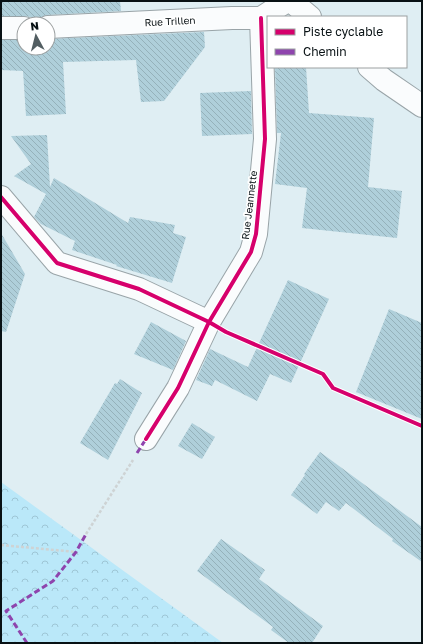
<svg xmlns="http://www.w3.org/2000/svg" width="423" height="644" viewBox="0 0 423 644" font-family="'Golos Text',sans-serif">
  <defs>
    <pattern id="forest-crowns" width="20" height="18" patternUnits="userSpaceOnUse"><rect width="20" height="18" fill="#bae8f9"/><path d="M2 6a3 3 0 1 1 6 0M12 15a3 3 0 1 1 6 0" fill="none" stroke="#9ec6d5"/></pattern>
    <pattern id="building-back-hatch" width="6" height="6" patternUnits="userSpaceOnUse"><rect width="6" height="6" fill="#afcfda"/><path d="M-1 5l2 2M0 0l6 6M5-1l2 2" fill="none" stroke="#95b1ba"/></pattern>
  </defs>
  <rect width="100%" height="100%" fill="#dfeef3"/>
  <!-- forest -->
  <path fill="url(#forest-crowns)" d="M1,482L223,643H1Z"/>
  <!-- building -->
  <path fill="url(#building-back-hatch)" d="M1,1H120L121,11L47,15L41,17L35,24L31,17L24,16H1Z
    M204,32L205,47L164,101L141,102L136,60L63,62L66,114L26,116L23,71L1,70V40H24V48H48V39Z
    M275,67H306L309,113L374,118L368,187L402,191L397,238L302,228L307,188L275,184L281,133H277Z
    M251,91L252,134L202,136L200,93Z
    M47,135L50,187L54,178L128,223L130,217L175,225L173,233L186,237L172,283L116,266L117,265L72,250L75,241L41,224L34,217L46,194L14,176L31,164L11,136Z
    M1,233L25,274L6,332L1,331Z
    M288,280L329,299L291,383L270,374L257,401L215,380L212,386L196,380L210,349L248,367Z
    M389,309L422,323V419L356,392Z
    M151,322L186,341L173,370L134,354Z
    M120,379L142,393L108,460L80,443L115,383L117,384Z
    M192,423L215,437L202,459L178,446Z
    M320,452L422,527V562L392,541L393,539L346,503L339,511L326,502L317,514L291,495L305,475L304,474Z
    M221,539L265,570L259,579L323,626L312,643H289L271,630L273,627L197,571Z"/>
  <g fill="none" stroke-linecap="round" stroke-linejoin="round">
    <!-- street casing -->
    <g stroke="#99a4a8" stroke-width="24">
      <path id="street" d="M48,27L232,18H261L287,1
        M1,28H24
        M1,197L57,263L139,289L209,322
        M146,439L178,388L209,322L251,252L256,234L265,139L261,18"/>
    </g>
    <!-- secondary casing -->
    <g stroke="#99a4a8" stroke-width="24">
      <path id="secondary" d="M291,1L310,17
        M369,67L384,80L422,106"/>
    </g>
    <!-- path -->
    <path stroke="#ced3d4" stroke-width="2.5" stroke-dasharray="3 2" stroke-linecap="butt" d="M86,534L133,460
      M1,545L76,552"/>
    <!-- street -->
    <use href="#street" stroke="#fafcfd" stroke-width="22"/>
    <!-- secondary -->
    <use href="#secondary" stroke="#fafcfd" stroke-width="22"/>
    <!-- quiet -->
    <path stroke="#8e44ad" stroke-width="3" stroke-dasharray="6 3" stroke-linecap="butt" d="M137,453L146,439
      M27,643L6,611L53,581L76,552L86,534"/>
    <!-- cycleway casing -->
    <g stroke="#fff" stroke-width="6">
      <path id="cycleway" d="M1,197L57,263L139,289L209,322L226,332L323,374L333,388L422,426
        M146,439L178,388L209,322L251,252L256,234L265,139L261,18"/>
    </g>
    <!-- cycleway -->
    <use href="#cycleway" stroke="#d6006c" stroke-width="4"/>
  </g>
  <g text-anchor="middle" stroke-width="3.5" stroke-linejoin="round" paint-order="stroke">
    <!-- street labels -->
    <g font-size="10" fill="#081114" stroke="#fff">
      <text transform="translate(170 21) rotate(-3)" y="4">Rue Trillen</text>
      <text transform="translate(249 205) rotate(-83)" y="4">Rue Jeannette</text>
    </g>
  </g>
  <!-- border -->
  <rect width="423" height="644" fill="none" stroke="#081114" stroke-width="4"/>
  <!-- legend -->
  <rect x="267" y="16" width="140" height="52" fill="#ffffff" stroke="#9ca0a1"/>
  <rect x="275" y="29" width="20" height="6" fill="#d6006c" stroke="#9ca0a1"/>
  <text x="303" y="36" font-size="12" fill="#081114">Piste cyclable</text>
  <rect x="275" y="49" width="20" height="6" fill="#8e44ad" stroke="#9ca0a1"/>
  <text x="303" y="56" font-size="12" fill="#081114">Chemin</text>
  <!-- north arrow -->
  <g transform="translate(36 36) rotate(353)"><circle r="19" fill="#ffffff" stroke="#9ca0a1"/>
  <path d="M0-3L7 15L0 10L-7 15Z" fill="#535e62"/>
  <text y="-6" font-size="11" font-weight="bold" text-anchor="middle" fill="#081114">N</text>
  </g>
</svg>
